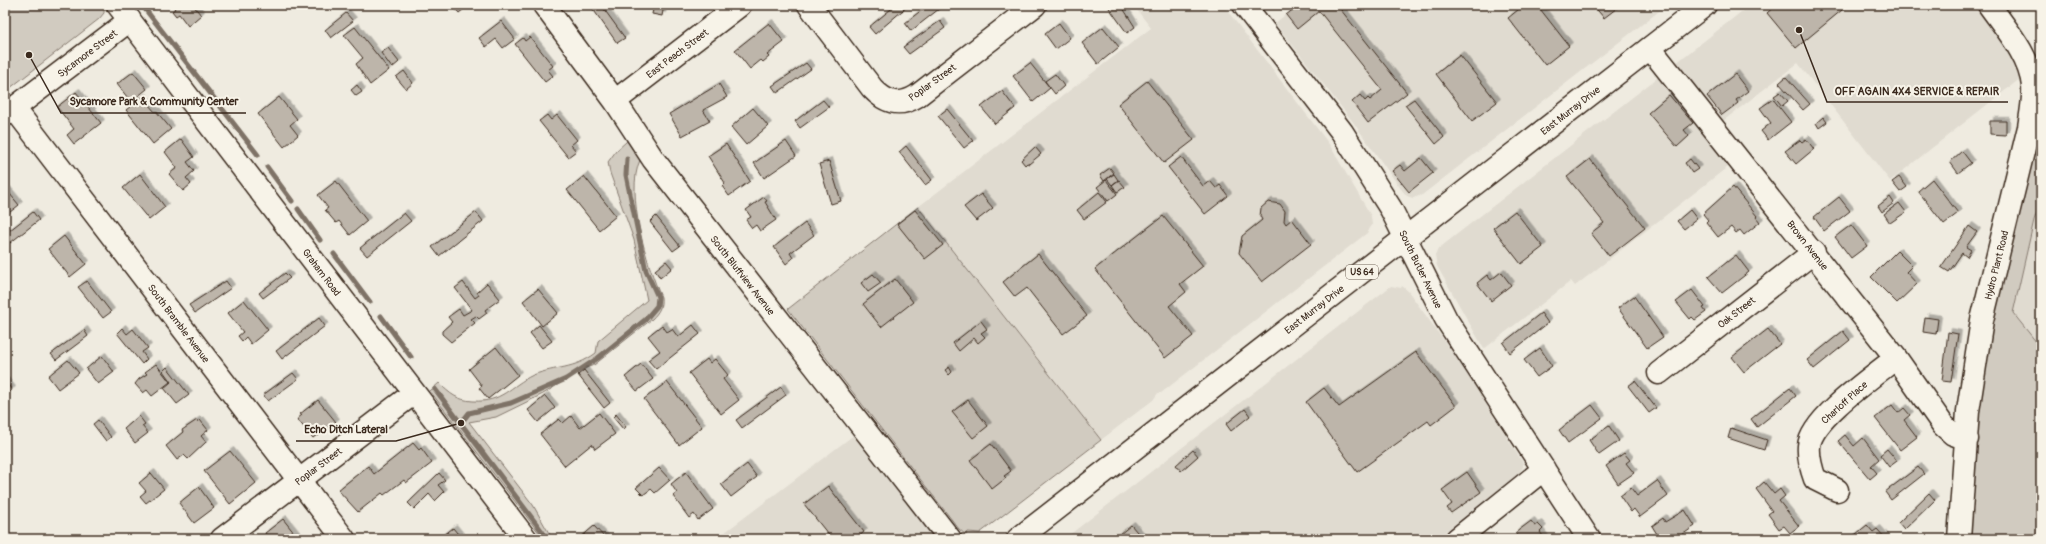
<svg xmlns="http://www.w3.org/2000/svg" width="2046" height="544" viewBox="0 0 2046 544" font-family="Pangolin,sans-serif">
  <defs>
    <filter id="shadow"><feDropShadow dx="3.5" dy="-3.5" stdDeviation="0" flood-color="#0004"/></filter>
  </defs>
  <rect width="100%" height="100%" fill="#efebe0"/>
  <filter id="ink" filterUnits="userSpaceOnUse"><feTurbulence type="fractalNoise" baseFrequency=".025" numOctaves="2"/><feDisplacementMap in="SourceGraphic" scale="8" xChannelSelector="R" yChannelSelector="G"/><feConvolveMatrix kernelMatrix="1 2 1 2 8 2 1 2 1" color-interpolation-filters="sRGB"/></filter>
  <g filter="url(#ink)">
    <!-- built -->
    <path fill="#e0dbd0" d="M1133,5H1223L1329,144L1371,216L1372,225L1367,233L1161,393H1158L1153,400L1101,440L918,207L1151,28Z
      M1298,5H1667L1422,195L1413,198L1407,196L1401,189L1353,122L1275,23Z
      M1750,5H1978L2015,60L2021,78L1890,181L1798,63L1723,121L1676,63Z
      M1661,75L1734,162L1575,286L1571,281L1484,349L1437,266L1435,256L1438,249Z
      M2041,201V348L2013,313L2034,220Z
      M1391,286L1401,288L1402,286L1408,291L1461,364L1523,463V467L1518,475L1436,539H1064Z
      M854,435L935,539H716Z"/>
    <!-- green -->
    <path fill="#d1cbc0" stroke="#867a6f" d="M5,5H104V13L99,19L5,92Z
      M2041,101V201L2034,220L2013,313L2041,348V539H1969L1977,392Z
      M627,141L640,160C625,193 647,265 661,297C662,307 659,312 652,319L594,365L583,369L543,394L496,417L469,422L533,505L550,535L543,538L430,391L439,383C450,394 457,400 473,401C502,403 510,386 533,375C557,366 573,370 596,353L598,341L647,300L634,240L610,173L608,162L616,151Z
      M918,207L1101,440L980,533L968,532L966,535L959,529L788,309Z"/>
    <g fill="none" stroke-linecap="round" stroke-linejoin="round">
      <!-- stream -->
      <path stroke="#7e7266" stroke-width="5" d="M142,5L258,155
        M267,167L292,201
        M298,209L320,240
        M334,254L370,302
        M381,316L411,357
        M435,389L547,538
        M461,423L469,413L511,403L566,379L598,358L645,320L657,306L658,297L646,271L626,175L627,159"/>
    </g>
    <!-- building -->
    <path fill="#bdb5aa" stroke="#3b2a1e" filter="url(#shadow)" d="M172,5H193L201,15L188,26L179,14L176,16L172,11L175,9Z
      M452,5H469L459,13Z
      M590,5H601L625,38L617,43Z
      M654,5H664L662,16L652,14Z
      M896,5H909L875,34L869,27Z
      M928,5H944L911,31L905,23Z
      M1107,5H1121L1135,27L1127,33Z
      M1299,5H1337L1407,93L1368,123L1352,102L1360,95L1365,101L1368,98L1370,100L1382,90L1319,11L1297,29L1286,15Z
      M1524,5H1537L1569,46L1545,65L1508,18Z
      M1593,5H1621L1604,18Z
      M1776,5H1848L1796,48L1767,13Z
      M346,13L353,21L331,38L325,30Z
      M501,21L515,39L503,48L496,39L486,47L479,38Z
      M940,21L945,28L909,54L903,47Z
      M769,23L784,42L767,55L769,57L763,62L761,60L750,69L735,50Z
      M1059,23L1070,38L1056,49L1045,34Z
      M355,27L389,70L370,85L356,64L363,58L344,35Z
      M1103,27L1119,47L1098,64L1082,43Z
      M530,37L553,66L548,70L553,76L545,82L515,44L523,38L525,41Z
      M388,48L399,62L392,68L381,53Z
      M1460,55L1497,102L1472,121L1436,74Z
      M806,63L811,69L777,93L772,86Z
      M1030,63L1050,88L1033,102L1013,76Z
      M404,71L413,83L406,89L396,77Z
      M133,72L147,89L131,102L117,84Z
      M1055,74L1064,86L1055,94L1045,81Z
      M1735,74L1748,91L1736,100L1738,103L1722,115L1707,96Z
      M1786,77L1810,104L1803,110L1779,83Z
      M1147,81L1194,140L1164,163L1118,104Z
      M719,84L727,97L703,110L710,121L682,136L669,114Z
      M357,85L362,92L356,96L351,90Z
      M1002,91L1015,108L995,124L981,107Z
      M76,92L101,123L74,144L67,135L74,129L57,107Z
      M1780,92L1788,101L1782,106L1774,96Z
      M1669,95L1693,123L1684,130L1689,136L1677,147L1648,113Z
      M142,97L155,112L156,111L171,129L153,144L126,110Z
      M279,97L297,119L290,125L298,135L284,147L258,114Z
      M1414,99L1444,137L1436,144L1405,105Z
      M1773,99L1791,122L1768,140L1761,131L1771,123L1760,108Z
      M823,100L829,107L800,128L795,121Z
      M753,108L768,126L746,145L731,127Z
      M947,109L973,141L964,148L938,116Z
      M547,115L551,120L557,115L577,140L571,145L576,151L568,157L539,121Z
      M1823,117L1827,122L1819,128L1816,123Z
      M1990,121H2006V135L1990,134Z
      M181,139L194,157L187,162L194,171L186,178L191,184L183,191L169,174L177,168L165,152Z
      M1806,139L1814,149L1796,164L1785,151L1800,140L1802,142Z
      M786,141L796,156L764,178L754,163Z
      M726,144L750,181L729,196L722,186L725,183L708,156Z
      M906,146L932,180L925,185L899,152Z
      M1035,147L1041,154L1029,164L1027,163L1025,165L1021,160Z
      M1962,151L1971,163L1958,173L1950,162Z
      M1181,157L1203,186L1210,181L1216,188L1220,185L1228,196L1205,214L1168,167Z
      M1421,158L1433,173L1409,192L1392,171L1400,165L1405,171Z
      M1590,159L1645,228L1609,256L1591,233L1604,223L1567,177Z
      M1690,159L1698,169L1692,173L1685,163Z
      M829,161L841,201L831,204L819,164Z
      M1110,168L1114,173L1104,181L1100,175Z
      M140,174L165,207L149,220L123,188Z
      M1114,174L1118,180L1112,185L1107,179Z
      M584,176L616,216L599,230L567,190Z
      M1899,177L1907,187L1900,192L1892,182Z
      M1932,179L1958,213L1944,224L1918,191Z
      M1106,180L1117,194L1108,201L1097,187Z
      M1119,180L1125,187L1117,192L1112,185Z
      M336,181L367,221L350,235L339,221L336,223L325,210L328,208L318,195Z
      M1733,187L1757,216L1756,217L1760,222L1744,235L1740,230L1736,233L1731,227L1718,237L1706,222L1708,220L1703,214Z
      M5,188L19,205L5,216Z
      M1099,192L1107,202L1084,219L1077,210Z
      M981,194L993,208L976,221L964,207Z
      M764,197L767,201L765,202L776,220L760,231L756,225L752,228L746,220L751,217L746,210Z
      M1839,197L1850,211L1824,231L1814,217Z
      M1890,197L1894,203L1882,212L1878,206Z
      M1268,202L1280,204L1285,211L1284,221L1286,224L1292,219L1311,244L1262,282L1239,253L1242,236L1262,220L1260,216L1261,208Z
      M1899,203L1906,212L1890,223L1884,214Z
      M915,210L943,245L925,259L897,224Z
      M1690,210L1697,219L1684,229L1677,221Z
      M1515,211L1543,247L1521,264L1493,228Z
      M33,212L39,220L10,243L5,234Z
      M476,212L483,221L439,256L432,247Z
      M404,213L411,221L367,256L360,248Z
      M656,216L680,246L673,251L650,222Z
      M1163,216L1203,266L1180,284L1186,292L1169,306L1193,336L1165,358L1095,269Z
      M805,223L814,235L790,253L793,258L786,264L774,247Z
      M1851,225L1867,246L1851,258L1835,237Z
      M1969,226L1977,232L1966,247L1971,250L1967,257L1962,253L1949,272L1941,267Z
      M64,236L86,264L70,277L48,249Z
      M1897,251L1912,266L1906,272L1917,284L1897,303L1871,277Z
      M1038,254L1087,316L1063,334L1027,288L1015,297L1003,282Z
      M1736,255L1749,272L1722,293L1708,277Z
      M666,261L672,268L660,278L655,270Z
      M1501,272L1511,285L1491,301L1477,283L1487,275L1491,280Z
      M285,273L290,278L263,298L259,293Z
      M873,274L881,283L868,292L861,283Z
      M895,279L913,302L881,327L863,304Z
      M87,281L111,312L103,318L78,287Z
      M226,281L231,288L195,313L189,305Z
      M463,282L475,298L479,295L477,292L487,283L500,299L485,310L487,313L479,319L476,316L471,319L475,323L451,342L442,334V331L452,322L448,317L459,309L463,315L472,310L455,288Z
      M538,289L558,313L542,326L523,301Z
      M1692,290L1705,307L1703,308L1706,312L1695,320L1692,317L1690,319L1676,302Z
      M1634,296L1663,337L1647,348L1618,308Z
      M244,300L268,330L251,344L246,337L242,341L238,336L243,332L228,313Z
      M1541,313L1548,323L1510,353L1503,343Z
      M1925,317L1938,319L1936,334L1923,332Z
      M319,318L325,326L282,359L276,351Z
      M981,321L987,329L981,333L985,337L978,343L974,338L959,351L953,343Z
      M539,325L552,341L542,348L530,333Z
      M662,325L667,332L672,329L678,337L693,325L700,334L656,369L648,360L660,351L648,336Z
      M122,328L127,334L133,329L148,348L142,352L147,359L142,364L117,333Z
      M1768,329L1780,344L1744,372L1732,357Z
      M84,330L88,336L56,360L51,354Z
      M1843,331L1850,340L1814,369L1807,360Z
      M1948,332L1958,334L1951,382L1942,381Z
      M496,347L518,375L488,399L479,388L482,386L469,369Z
      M1540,348L1552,366L1537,377L1524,360Z
      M1416,352L1456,406L1431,425L1428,421L1357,472L1306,402L1324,388L1339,407Z
      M102,356L114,372L98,384L86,369Z
      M707,359L710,363L715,359L728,375L723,379L739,400L721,414L689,373Z
      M68,360L79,373L58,389L48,376Z
      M156,364L170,382L152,396L147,390L143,393L135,384L139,379L147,374L145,372Z
      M641,364L653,379L637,391L625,377Z
      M167,367L189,395L177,404L164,388L171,382L163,371Z
      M949,367L952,372L949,375L945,370Z
      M584,370L610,403L604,408L578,375Z
      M293,373L298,379L268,401L263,395Z
      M5,381L12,390L5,395Z
      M1635,381L1656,408L1649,413L1628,386Z
      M667,382L702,427L679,445L644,399Z
      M781,387L786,395L742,428L736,420Z
      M1790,388L1796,396L1757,427L1751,419Z
      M545,396L555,408L538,422L528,410Z
      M318,400L336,422L318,436L317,435L313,438L297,419L302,415L300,414Z
      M968,400L988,426L973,438L952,412Z
      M1592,405L1602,418L1568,443L1559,430Z
      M1892,405L1898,413L1904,408L1910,415L1904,420L1917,437L1900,450L1875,418Z
      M1245,409L1250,416L1231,431L1226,424Z
      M599,413L615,434L595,449L592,444L565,466L540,434L559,419L563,423L571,416L580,428Z
      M616,414L626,427L623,429L613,417Z
      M139,416L145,424L142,426L148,433L135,443L124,429Z
      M98,420L111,437L106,441L93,424Z
      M197,420L198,422L200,420L208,430L201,436L206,442L188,459L184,455L177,460L166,446L183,432L182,430Z
      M1609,426L1619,441L1599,455L1589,440Z
      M1731,428L1767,440L1764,450L1728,438Z
      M1845,435L1854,446L1863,438L1879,459L1871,466L1877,473L1870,479L1838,441Z
      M413,443L419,450L421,448L432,463L406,483L404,480L384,495L382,493L358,512L338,490L368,466L374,474Z
      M991,444L1011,471L1004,476L1006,478L992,489L970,460Z
      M1887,449L1897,461L1889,467L1880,455Z
      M1193,450L1198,456L1181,471L1176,465Z
      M230,451L256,483L230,504L204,471Z
      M1624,453L1630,460L1626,463L1634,473L1618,484L1606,466Z
      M747,464L757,477L731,497L721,484Z
      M1918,467L1924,474L1891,500L1885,492Z
      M659,468L670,480L655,493L651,489L643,495L636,488Z
      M686,472L713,509L698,520L694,514L689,518L673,496L677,493L671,484Z
      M1467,472L1481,492L1451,513L1447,508L1452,504L1442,490Z
      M151,473L164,489L146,503L140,496L146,491L139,483Z
      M439,473L445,480L438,485L444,492L435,501L429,494L414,509L408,503Z
      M1657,481L1668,496L1640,517L1634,509L1631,512L1620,496L1631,488L1637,496Z
      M1764,482L1774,494L1780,489L1785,496L1779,501L1799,526L1790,533L1784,526L1779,529L1768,514L1772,511L1756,489Z
      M828,486L864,532L856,539H832L804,504Z
      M199,487L214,508L194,523L179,503Z
      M1929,493L1935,500L1904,530L1898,523Z
      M1685,510L1695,526L1676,539H1660L1652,526L1663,518L1665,522Z
      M283,519L299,539H264L267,537L265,533Z
      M1531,521L1535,526L1538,524L1543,529L1540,532L1545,539H1520L1515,533Z
      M1131,525L1143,539H1114Z
      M1867,525L1873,532L1877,529L1886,539H1850Z
      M594,526L606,539H579Z
      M453,528L462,539H439Z"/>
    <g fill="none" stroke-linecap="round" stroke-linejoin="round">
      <!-- minor casing -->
      <g stroke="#3b2a1e" stroke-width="25">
        <path id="minor" d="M118,5L526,539
          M544,5L615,101L653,159L950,539
          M809,5L872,88C886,103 899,107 917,96L1035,5
          M1244,5L1342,132L1391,209L1446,319L1589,539
          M1650,48L1896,358L1943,425L1953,434L1967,439
          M615,101L740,5
          M14,108L344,539
          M5,115L130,20
          M1659,373L1814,252
          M1837,490L1815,479C1811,468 1808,458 1809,446C1811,419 1875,375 1896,358
          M222,539L414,393
          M1457,539L1544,469
          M1959,539L1968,411L1982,320L2029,127C2031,114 2034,100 2033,86C2030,56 2006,29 1989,5"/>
      </g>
      <!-- highway casing -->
      <g stroke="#3b2a1e" stroke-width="25">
        <path id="highway" d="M1018,539L1705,5"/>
      </g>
      <!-- minor -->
      <use href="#minor" stroke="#f7f3e8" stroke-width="22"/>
      <!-- highway -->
      <use href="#highway" stroke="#f7f3e8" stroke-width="22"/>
    </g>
  </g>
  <g text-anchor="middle" stroke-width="4" stroke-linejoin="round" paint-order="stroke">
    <!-- shield labels -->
    <rect fill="#f7f3e8" stroke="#73665b" stroke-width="1" x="1346" y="265" width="32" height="14" rx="3"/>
    <g font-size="9" font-weight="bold" fill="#3b2a1e">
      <text x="1362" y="275">US 64</text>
    </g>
    <!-- street labels -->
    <g font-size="10" fill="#3b2a1e" stroke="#f7f3e8">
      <text transform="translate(87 53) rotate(-37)" y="4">Sycamore Street</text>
      <text transform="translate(677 53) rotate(-37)" y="4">East Peach Street</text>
      <text transform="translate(932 82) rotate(-36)" y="4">Poplar Street</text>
      <text transform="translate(1570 110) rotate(-38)" y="4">East Murray Drive</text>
      <text transform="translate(1808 245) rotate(52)" y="4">Brown Avenue</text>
      <text transform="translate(1996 265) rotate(-76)" y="4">Hydro Plant Road</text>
      <text transform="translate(1421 269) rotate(64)" y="4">South Butler Avenue</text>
      <text transform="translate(322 272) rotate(53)" y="4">Graham Road</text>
      <text transform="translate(743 275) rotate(52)" y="4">South Bluffview Avenue</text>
      <text transform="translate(1314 309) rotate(-38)" y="4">East Murray Drive</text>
      <text transform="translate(1736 312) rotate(-38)" y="4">Oak Street</text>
      <text transform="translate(179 323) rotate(53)" y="4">South Bramble Avenue</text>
      <text transform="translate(1844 402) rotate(-42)" y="4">Charloff Place</text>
      <text transform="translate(318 466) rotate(-37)" y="4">Poplar Street</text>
    </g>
  </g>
  <!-- callouts -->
  <path fill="none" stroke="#3b2a1e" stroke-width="1.5" d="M1799 30L1827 102H2008M29 55L61 113H246M461 423L396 441H296"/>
  <g fill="#3b2a1e" stroke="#f7f3e8" stroke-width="1.5">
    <circle cx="1799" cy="30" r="4"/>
    <circle cx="29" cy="55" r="4"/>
    <circle cx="461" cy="423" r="4"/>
  </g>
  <g font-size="11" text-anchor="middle" font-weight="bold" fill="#3b2a1e" stroke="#f7f3e8" stroke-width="4" stroke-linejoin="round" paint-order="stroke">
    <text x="1917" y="95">OFF AGAIN 4X4 SERVICE &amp; REPAIR</text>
    <text x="154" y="105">Sycamore Park &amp; Community Center</text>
    <text x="346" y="433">Echo Ditch Lateral</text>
  </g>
  <!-- margin -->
  <rect width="2046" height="544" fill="none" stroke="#f7f3e8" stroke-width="20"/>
  <rect x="10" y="10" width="2026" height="524" fill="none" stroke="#3b2a1e" stroke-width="1.5" filter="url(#ink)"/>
</svg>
